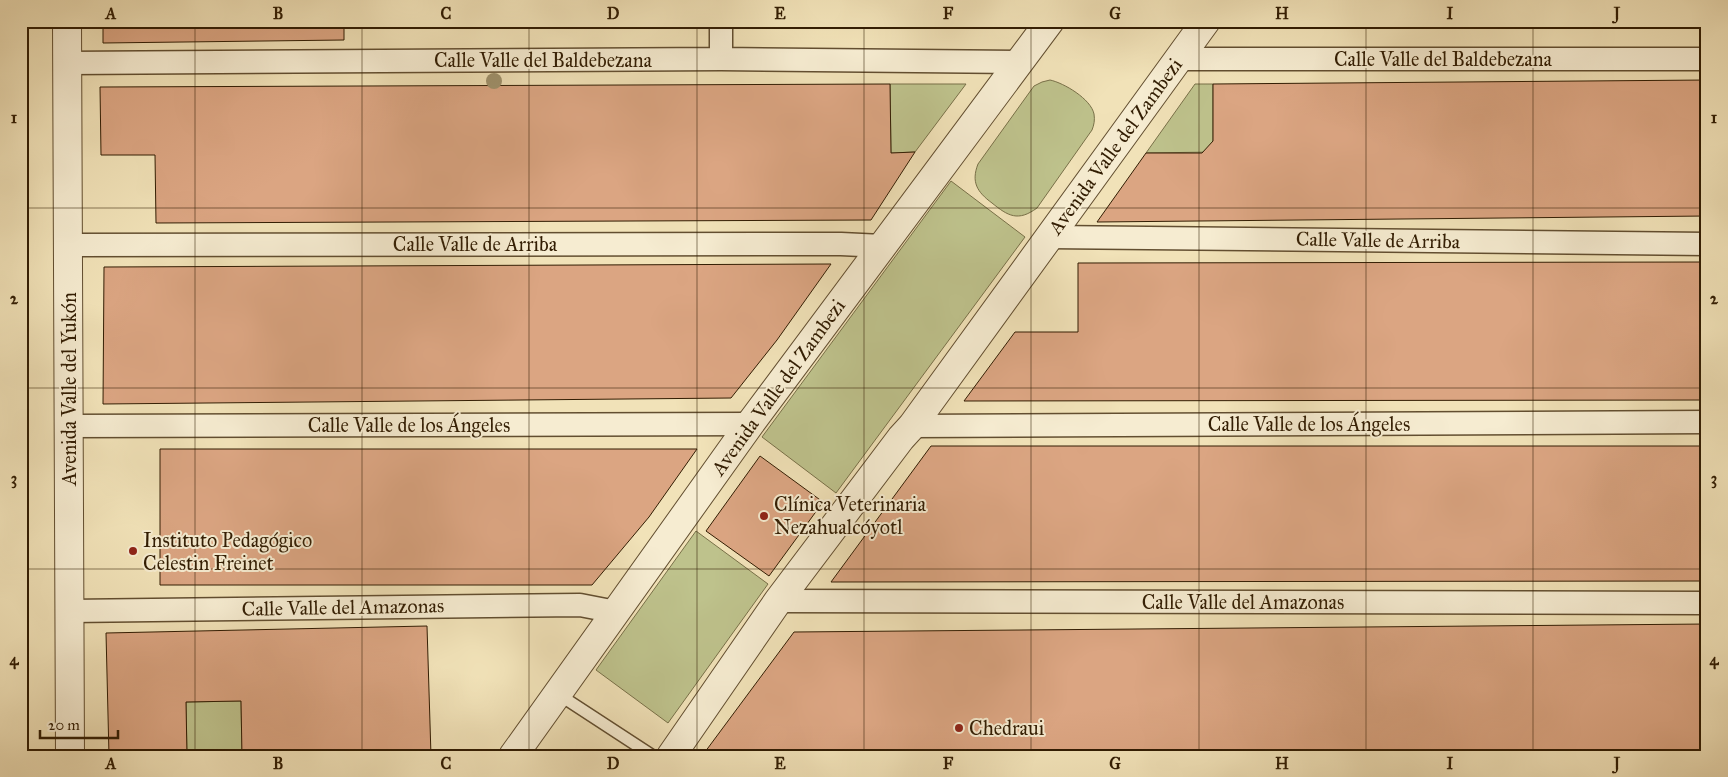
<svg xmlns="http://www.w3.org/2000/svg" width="1728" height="777" viewBox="0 0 1728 777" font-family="'IM FELL Great Primer',serif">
  <rect width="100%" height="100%" fill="#f1e2b8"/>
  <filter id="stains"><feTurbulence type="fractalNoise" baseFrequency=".004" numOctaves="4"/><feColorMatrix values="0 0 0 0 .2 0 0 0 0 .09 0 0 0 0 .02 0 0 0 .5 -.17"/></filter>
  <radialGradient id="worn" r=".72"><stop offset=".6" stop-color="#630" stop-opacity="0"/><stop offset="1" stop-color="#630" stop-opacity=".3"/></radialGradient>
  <!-- green -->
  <path fill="#bec28c" stroke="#787048" d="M1050,80C1064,83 1091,99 1094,114C1095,120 1094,125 1092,130L1037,208C1018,222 1008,216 992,203C977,192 971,182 978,164L1034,86L1042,82Z
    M890,84H966L915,152L891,153Z
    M1195,84H1213V152L1146,153Z
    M951,181L1025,237L836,493L762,437Z
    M696,531L768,584L668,723L596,670Z
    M241,701L242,756H187L186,702Z"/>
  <!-- building -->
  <path fill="#dba582" stroke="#321d03" d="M103,21H344V40L103,43Z
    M1707,80V216L1097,222L1146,153H1202L1213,141V84Z
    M890,84L891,153L915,152L871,220L156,223L155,155H101L100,87Z
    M1707,262V400L964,401L1015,332H1078V263Z
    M831,264L777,340L731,398L103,404L104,267Z
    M931,446H1707V581L831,582Z
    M160,449H697L649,517L592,585H160Z
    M760,456L823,502L769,576L706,531Z
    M1707,624V756H702L794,632Z
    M427,626L431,756H242L241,701L186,702L187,756H109L106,633Z"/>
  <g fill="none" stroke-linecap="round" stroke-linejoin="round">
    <!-- service casing -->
    <g stroke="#624e30" stroke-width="14">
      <path id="service" d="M558,694L653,756"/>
    </g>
    <!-- minor casing -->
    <g stroke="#624e30" stroke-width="25">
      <path id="minor" d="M721,21V59
        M1179,59H1707
        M67,63L721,59L1020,62
        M1049,237L1707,244
        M68,245L841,244L882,246
        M69,426L750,424
        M912,426L1707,422
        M778,601L1707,603
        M70,611L580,605L616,612"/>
    </g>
    <!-- tertiary casing -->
    <g stroke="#624e30" stroke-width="30">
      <path id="tertiary" d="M67,21L70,756
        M513,756L750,424L1050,21
        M671,756L778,601L901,438L912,426L1206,21"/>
    </g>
    <!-- service -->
    <use href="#service" stroke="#f6ecd1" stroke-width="11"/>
    <!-- minor -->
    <use href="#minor" stroke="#f6ecd1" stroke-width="22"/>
    <!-- tertiary -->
    <use href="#tertiary" stroke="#f6ecd1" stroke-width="28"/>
  </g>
  <!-- trees -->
  <circle fill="#9f916b" cx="494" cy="81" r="8"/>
  <!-- grid -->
  <path fill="none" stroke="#321d03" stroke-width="1" stroke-opacity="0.55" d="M195,21V756M362,21V756M529,21V756M697,21V756M864,21V756M1031,21V756M1199,21V756M1366,21V756M1533,21V756M21,208H1707M21,388H1707M21,569H1707"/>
  <!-- markers -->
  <g fill="#8f2418" stroke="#f6ecd1" stroke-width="2">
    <circle cx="764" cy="516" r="5"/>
    <circle cx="133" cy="551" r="5"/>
    <circle cx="959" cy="728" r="5"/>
  </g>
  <g text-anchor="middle" stroke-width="4" stroke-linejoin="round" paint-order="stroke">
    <!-- street labels -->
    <g font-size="20" fill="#321d03" stroke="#f6ecd1">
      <text x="1443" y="66">Calle Valle del Baldebezana</text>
      <text x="543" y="67">Calle Valle del Baldebezana</text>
      <text transform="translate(1115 146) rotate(-54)" y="7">Avenida Valle del Zambezi</text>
      <text transform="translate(1378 240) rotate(1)" y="7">Calle Valle de Arriba</text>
      <text x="475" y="251">Calle Valle de Arriba</text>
      <text transform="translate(778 387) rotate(-54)" y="7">Avenida Valle del Zambezi</text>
      <text transform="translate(69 389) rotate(-90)" y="7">Avenida Valle del Yukón</text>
      <text x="1309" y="431">Calle Valle de los Ángeles</text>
      <text x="409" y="432">Calle Valle de los Ángeles</text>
      <text x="1243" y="609">Calle Valle del Amazonas</text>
      <text transform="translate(343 607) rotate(-1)" y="7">Calle Valle del Amazonas</text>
    </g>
    <!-- poi labels -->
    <g font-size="20" fill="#321d03" stroke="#f6ecd1" text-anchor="start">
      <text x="774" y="511">Clínica Veterinaria<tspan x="774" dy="23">Nezahualcóyotl</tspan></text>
      <text x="143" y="547">Instituto Pedagógico<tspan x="143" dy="23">Celestin Freinet</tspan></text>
      <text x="969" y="735">Chedraui</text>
    </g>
  </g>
  <!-- margin -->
  <rect width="1728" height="777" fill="none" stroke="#f1e2b8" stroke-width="55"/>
  <!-- scale -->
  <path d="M40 730v8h78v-8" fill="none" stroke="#321d03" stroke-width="2.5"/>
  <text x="48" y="730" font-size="15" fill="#321d03" stroke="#f6ecd1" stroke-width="4" paint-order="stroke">20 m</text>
  <rect x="28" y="28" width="1672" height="722" fill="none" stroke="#321d03" stroke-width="2"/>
  <g font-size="16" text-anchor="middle" font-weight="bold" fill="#321d03">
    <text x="111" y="19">A</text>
    <text x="278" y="19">B</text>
    <text x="446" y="19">C</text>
    <text x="613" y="19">D</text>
    <text x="780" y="19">E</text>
    <text x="948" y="19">F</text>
    <text x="1115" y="19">G</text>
    <text x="1282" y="19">H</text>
    <text x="1450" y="19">I</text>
    <text x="1617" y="19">J</text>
    <text x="14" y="123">1</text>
    <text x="1714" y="123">1</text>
    <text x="14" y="304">2</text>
    <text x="1714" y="304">2</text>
    <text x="14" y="484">3</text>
    <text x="1714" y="484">3</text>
    <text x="14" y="665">4</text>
    <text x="1714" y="665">4</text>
    <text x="111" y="769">A</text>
    <text x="278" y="769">B</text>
    <text x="446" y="769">C</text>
    <text x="613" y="769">D</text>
    <text x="780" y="769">E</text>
    <text x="948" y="769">F</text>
    <text x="1115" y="769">G</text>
    <text x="1282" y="769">H</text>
    <text x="1450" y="769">I</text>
    <text x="1617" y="769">J</text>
  </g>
  <rect width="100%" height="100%" filter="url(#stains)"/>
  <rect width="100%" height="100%" fill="url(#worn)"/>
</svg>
